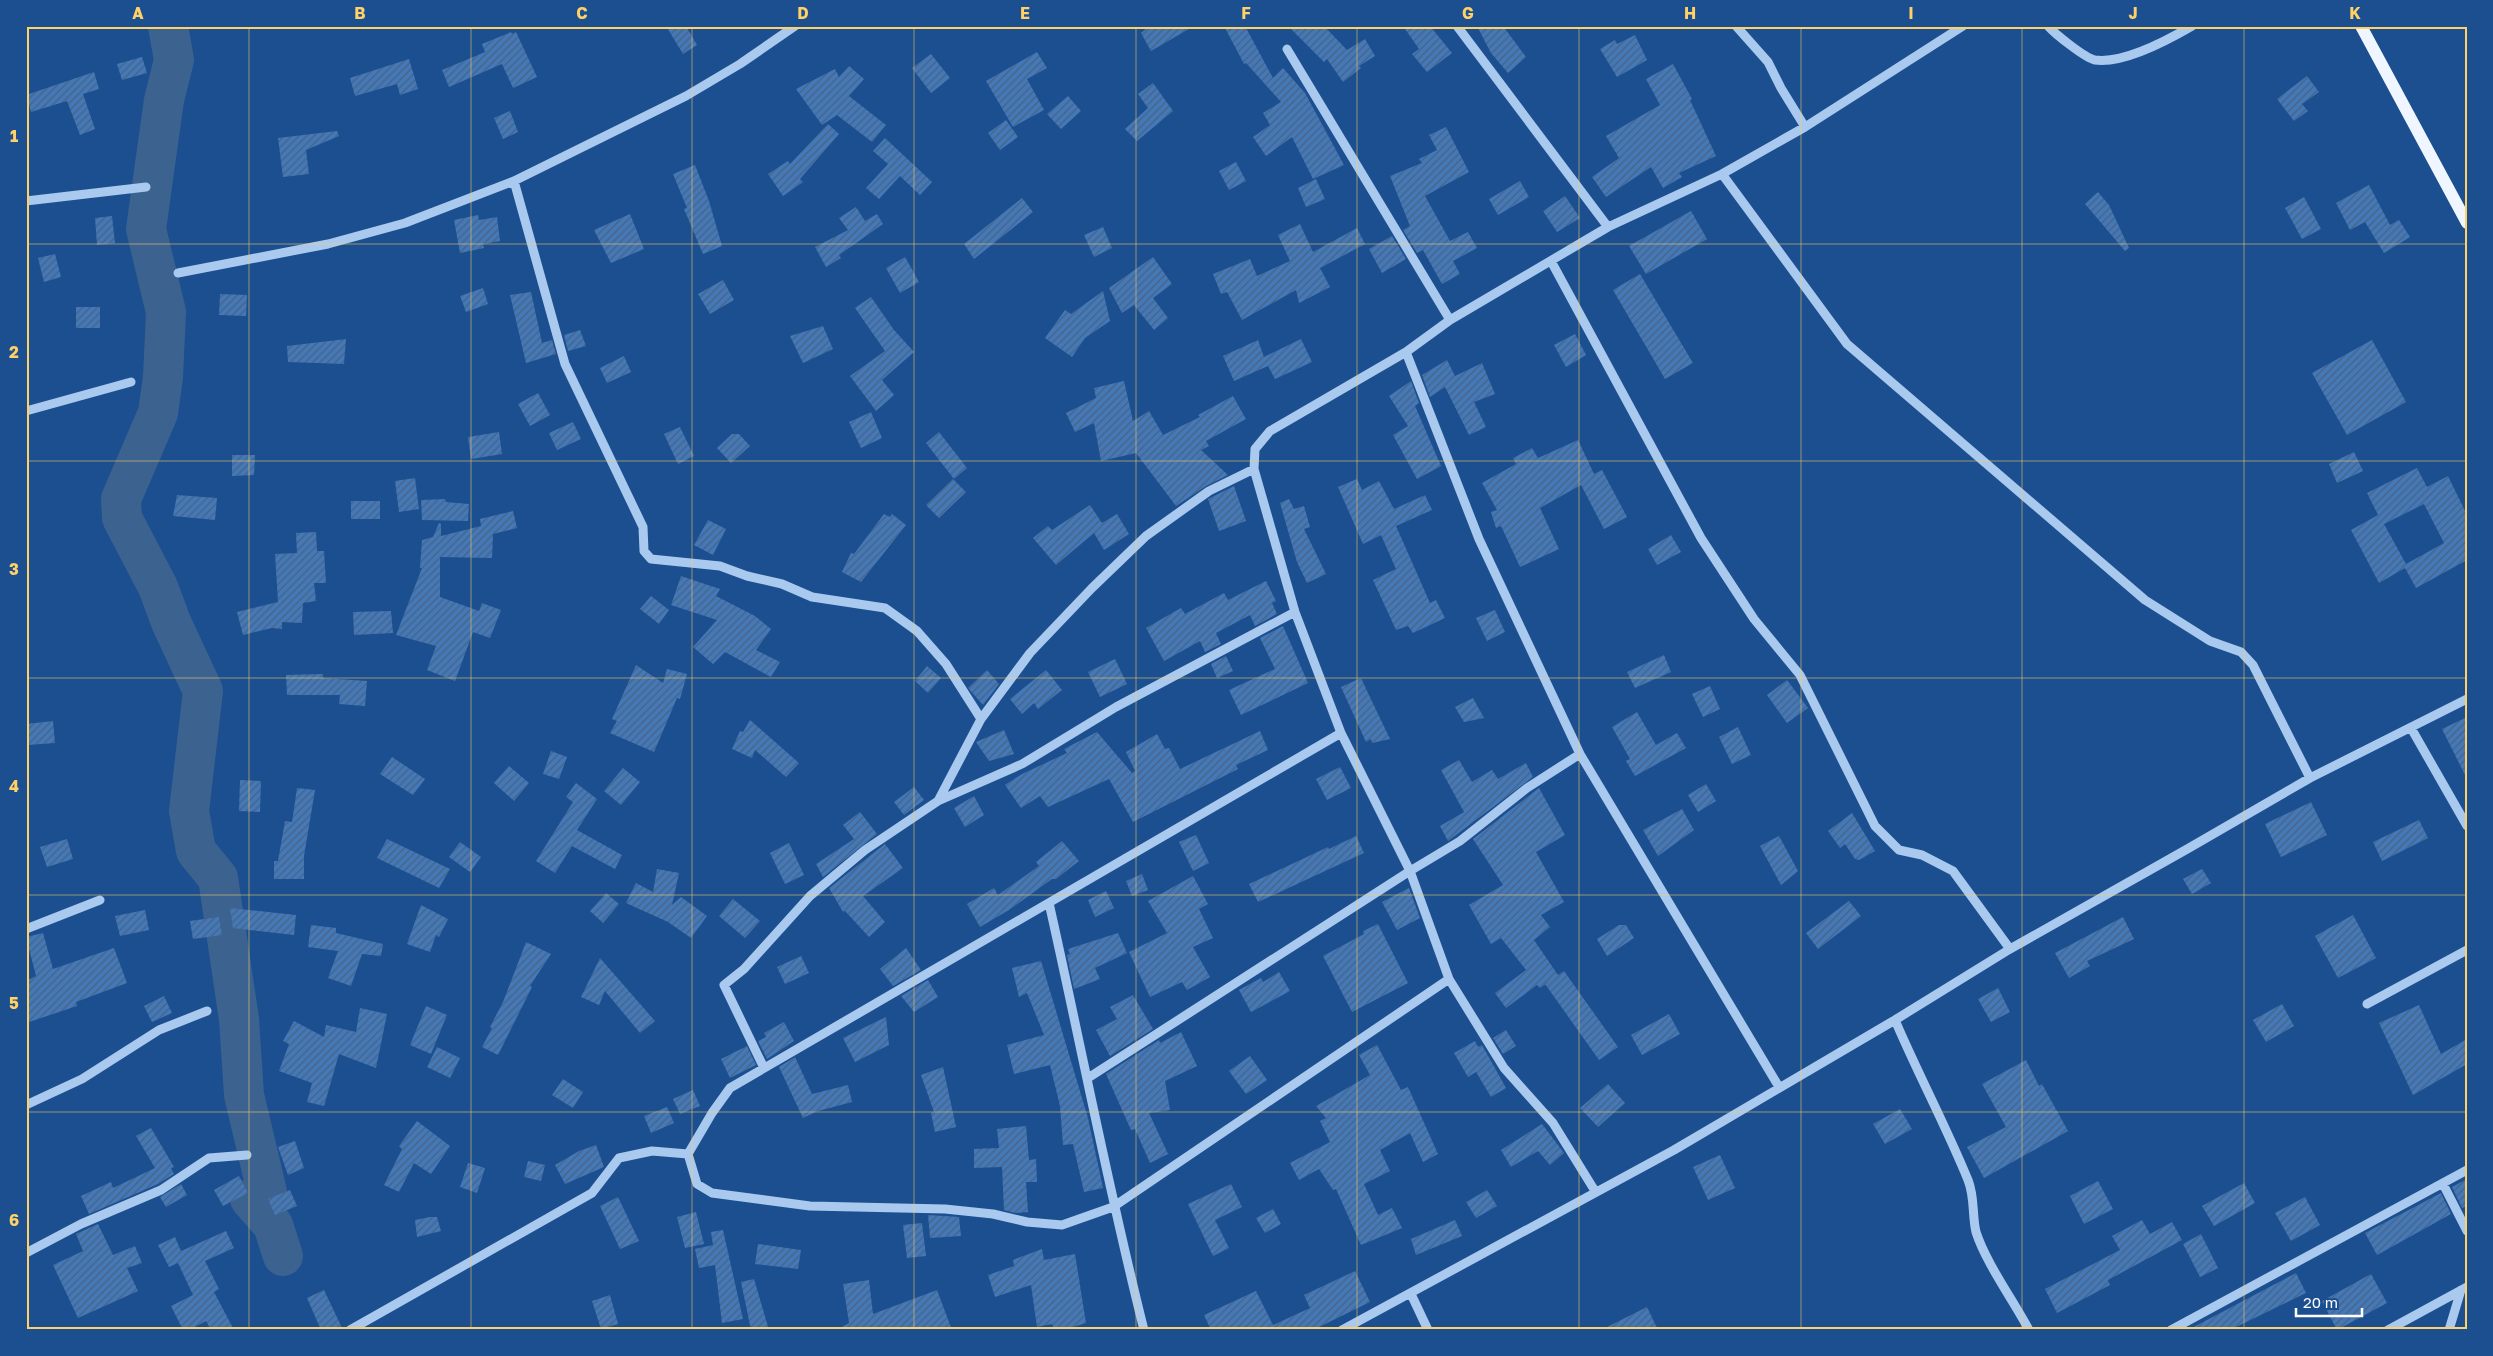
<svg xmlns="http://www.w3.org/2000/svg" width="2493" height="1356" viewBox="0 0 2493 1356" font-family="'Golos Text',sans-serif">
  <defs>
    <pattern id="building-hatch" width="6" height="6" patternUnits="userSpaceOnUse" patternTransform="scale(1.25)"><rect width="6" height="6" fill="#4478b7"/><path d="M-1 1l2-2M0 6l6-6M5 7l2-2" fill="none" stroke="#486282"/></pattern>
  </defs>
  <rect width="100%" height="100%" fill="#1b4f8f"/>
  <g fill="none" stroke-linecap="round" stroke-linejoin="round">
    <!-- river -->
    <path stroke="#3c6290" stroke-width="40" d="M168,26L174,60L164,100L146,229L166,312L163,377L158,413L121,499L122,518L158,587L171,622L203,691L189,811L196,851L218,878L239,1019L244,1095L267,1192L250,1199L273,1225L283,1256"/>
  </g>
  <!-- building -->
  <path fill="url(#building-hatch)" fill-rule="evenodd" d="M666,26H686L697,45L683,54Z
    M1149,26H1194L1151,51L1141,33Z
    M1224,26H1245L1273,78L1283,68L1305,93L1344,165L1313,179L1292,137L1266,156L1253,137L1270,125L1263,113L1281,102L1246,63L1244,64Z
    M1288,26H1324L1347,50L1365,39L1375,56L1359,66L1361,68L1343,82L1327,59L1324,62Z
    M1403,26H1430L1452,53L1427,72L1412,54L1419,49Z
    M1477,26H1503L1526,57L1508,73L1491,53Z
    M511,32L512,34L516,32L537,77L513,88L502,64L449,87L442,70L485,52L482,44Z
    M1635,35L1647,60L1617,77L1600,49L1615,40L1617,44Z
    M1037,52L1047,68L1027,79L1044,110L1013,127L986,81Z
    M931,54L950,78L931,93L912,68Z
    M142,57L147,73L122,80L117,64Z
    M409,59L418,89L400,95L397,84L355,96L350,78Z
    M1673,64L1692,99L1690,100L1716,156L1679,173L1682,177L1663,188L1651,167L1606,197L1592,177L1619,158L1606,136L1660,105L1646,79Z
    M849,66L864,79L849,96L886,125L872,142L837,115L822,125L796,89L835,69L839,77Z
    M94,72L99,89L83,94L95,129L80,135L67,101L31,112L26,95Z
    M2307,76L2319,92L2302,104L2308,111L2294,121L2277,99Z
    M1153,83L1173,111L1137,141L1125,129L1148,108L1138,94Z
    M1068,96L1081,111L1061,129L1047,114Z
    M510,111L518,132L503,139L494,118Z
    M1006,120L1018,137L1000,150L988,133Z
    M828,124L839,134L800,179L803,182L783,196L768,174L788,161L790,164Z
    M1446,127L1469,172L1425,196L1450,241L1468,232L1477,248L1453,261L1460,274L1442,284L1423,250L1417,253L1403,230L1410,226L1390,176L1422,163L1419,159L1437,150L1429,135Z
    M337,131L339,136L306,150L309,174L283,177L278,138Z
    M885,138L932,182L920,195L900,176L879,199L866,188L888,164L873,151Z
    M1236,162L1246,181L1229,190L1219,171Z
    M695,165L709,201L722,246L703,254L684,209L687,208L673,174Z
    M1316,179L1325,199L1306,207L1298,188Z
    M1520,181L1529,197L1498,215L1489,199Z
    M2369,185L2390,225L2399,220L2410,237L2384,253L2365,222L2350,230L2336,203Z
    M2098,192L2109,205L2129,248L2125,251L2085,204Z
    M1565,196L1580,218L1557,232L1543,211Z
    M2304,197L2321,229L2302,239L2285,208Z
    M1022,198L1033,212L974,259L964,244Z
    M856,207L865,221L877,214L883,224L839,255L841,258L826,267L815,247L848,230L839,218Z
    M1691,211L1707,239L1646,274L1629,246Z
    M630,214L644,249L611,263L594,230Z
    M478,215L479,220L497,217L500,241L483,244L484,248L460,253L454,220Z
    M112,216L115,243L97,245L95,218Z
    M1300,224L1313,252L1357,228L1365,244L1320,268L1330,287L1299,303L1296,290L1242,320L1227,292L1221,294L1213,274L1250,259L1257,276L1290,261L1278,235Z
    M1103,227L1112,248L1094,257L1084,235Z
    M1392,236L1406,259L1382,273L1369,249Z
    M55,254L61,277L44,282L38,258Z
    M905,257L919,282L900,293L886,268Z
    M1153,257L1172,284L1153,298L1168,318L1154,330L1134,305L1122,313L1109,288Z
    M1640,274L1693,363L1665,379L1613,290Z
    M723,280L734,300L710,314L698,294Z
    M483,288L488,304L466,312L460,296Z
    M1103,291L1110,321L1085,338L1072,357L1045,338L1065,310L1071,314Z
    M531,292L542,343L552,340L556,354L526,363L510,295Z
    M220,294L247,295L246,316L219,315Z
    M871,297L894,330L914,352L882,380L894,395L876,411L850,376L885,351L855,308Z
    M76,307H100V328H76Z
    M823,326L833,349L803,363L790,336Z
    M580,330L586,346L568,351L564,335Z
    M1575,334L1586,355L1566,367L1554,345Z
    M346,339L344,364L288,362L287,346Z
    M1301,339L1312,362L1275,379L1268,366L1234,381L1223,356L1258,340L1264,357Z
    M2372,340L2406,402L2347,435L2312,373Z
    M624,356L631,372L607,383L600,368Z
    M1447,360L1455,376L1482,363L1495,394L1474,402L1486,427L1469,435L1445,387L1430,397L1422,375Z
    M1124,381L1133,421L1149,411L1163,435L1200,417L1198,415L1233,396L1246,419L1206,441L1209,446L1201,450L1228,475L1206,486L1176,506L1136,453L1101,461L1094,423L1075,432L1066,413L1096,398L1094,388Z
    M1411,381L1419,403L1415,406L1441,466L1417,479L1393,435L1408,426L1389,396Z
    M538,393L550,415L530,426L518,404Z
    M871,412L882,438L861,448L849,422Z
    M573,422L581,439L557,450L549,433Z
    M680,427L694,456L678,464L664,434Z
    M499,432L502,454L471,459L468,437Z
    M939,432L967,468L954,479L926,443Z
    M732,434H739L750,446L731,463L717,448Z
    M1578,440L1594,474L1602,470L1627,517L1604,529L1581,485L1540,508L1559,549L1520,567L1501,526L1496,528L1491,512L1497,510L1482,483L1516,464L1513,458L1532,448L1538,458Z
    M2354,452L2363,471L2337,483L2329,464Z
    M232,455H255L254,475L232,476Z
    M2417,468L2427,487L2448,476L2467,515V560L2416,588L2405,568L2379,583L2351,530L2378,515L2367,493ZM2424,504L2444,543L2406,564L2384,524Z
    M415,478L419,509L399,512L395,481Z
    M953,479L966,492L939,518L926,505Z
    M1357,479L1362,490L1379,481L1394,509L1425,495L1432,510L1396,526L1430,603L1436,600L1445,618L1413,633L1408,626L1396,630L1373,580L1396,569L1381,535L1363,544L1338,487Z
    M1234,486L1246,521L1219,531L1208,499Z
    M177,495L217,498L215,520L173,516Z
    M445,499L446,502L469,504L468,521L422,520L421,500Z
    M1289,499L1294,509L1304,506L1310,527L1304,529L1326,574L1307,583L1297,562L1280,503Z
    M351,501H380V519H351Z
    M1090,505L1102,523L1117,514L1129,534L1104,550L1094,533L1056,565L1033,538L1048,526L1052,530Z
    M513,511L517,528L493,534L492,558L440,557V597L479,611L482,603L501,610L490,638L473,632L455,681L427,670L436,646L396,635L422,568H420L422,540L433,537L439,523L441,524V536L481,526L480,519Z
    M884,514L890,517L892,514L906,525L861,582L842,572L851,553L854,554Z
    M708,520L726,529L713,555L694,545Z
    M316,532L317,551H324L326,583H314L316,601L303,603L302,623L282,622V629L272,628L243,635L237,612L278,602L275,554L297,553L296,533Z
    M1671,535L1681,552L1657,565L1648,549Z
    M681,576L720,589L716,596L755,616L771,629L756,650L780,662L771,677L725,652L713,664L693,647L717,620L671,605Z
    M1266,581L1276,601L1272,603L1277,614L1255,626L1250,615L1216,633L1221,644L1205,652L1200,641L1164,661L1146,628L1181,608L1185,614L1224,593L1228,600Z
    M651,596L669,610L659,624L640,609Z
    M1495,610L1505,632L1487,641L1476,618Z
    M391,611L393,633L354,635L353,612Z
    M1283,626L1308,683L1241,715L1229,690L1275,669L1260,638Z
    M1664,655L1671,672L1635,688L1627,672Z
    M1226,656L1233,671L1217,678L1211,664Z
    M1115,659L1127,684L1100,697L1088,672Z
    M636,665L663,683L667,669L687,674L680,699L677,698L654,752L610,733L617,721L612,719Z
    M927,666L941,678L928,693L915,681Z
    M987,670L999,684L983,705L968,688Z
    M1046,670L1062,690L1038,709L1034,703L1022,714L1010,699Z
    M323,674V678L367,681L365,706L339,704L340,695H287L286,675Z
    M1361,678L1368,693L1390,739L1372,743L1371,739L1366,742L1341,687Z
    M1787,680L1808,708L1787,723L1767,695Z
    M1710,686L1720,709L1703,717L1692,694Z
    M1473,698L1484,718L1464,722L1455,707Z
    M1637,712L1656,745L1677,733L1686,748L1635,776L1626,761L1630,759L1612,727Z
    M2467,717V779L2442,729Z
    M750,720L799,763L786,777L755,750L752,758L732,749L740,731L743,732Z
    M53,721L55,743L28,745L26,724Z
    M1738,727L1751,755L1732,764L1719,737Z
    M1004,730L1014,754L989,761L976,742Z
    M1260,731L1268,750L1236,765L1238,769L1133,822L1109,779L1048,807L1040,796L1021,808L1005,785L1022,774L1067,753L1064,749L1097,732L1132,773L1135,771L1126,752L1157,734L1165,749L1169,748L1180,769Z
    M551,751L567,757L559,779L543,774Z
    M392,757L425,779L413,795L380,774Z
    M1459,760L1472,782L1492,770L1498,779L1526,763L1533,777L1448,841L1440,826L1464,812L1441,770Z
    M509,766L529,783L514,801L494,783Z
    M1340,767L1351,788L1327,800L1316,779Z
    M623,768L640,782L621,805L604,791Z
    M240,780L261,781L260,812L239,811Z
    M576,783L597,799L577,830L622,855L615,869L572,846L555,873L536,861L573,802L566,797Z
    M1706,784L1716,801L1698,812L1688,795Z
    M914,787L924,800L904,815L894,802Z
    M297,788L315,790L304,856V879H274V861H278L285,821L292,822Z
    M1539,788L1565,835L1536,852L1564,902L1541,915L1550,927L1534,940L1558,975L1564,971L1618,1047L1599,1060L1545,984L1550,981L1540,988L1537,985L1506,1008L1495,993L1526,970L1501,938L1491,944L1469,905L1503,885L1473,839Z
    M974,796L984,815L965,827L954,808Z
    M2311,802L2327,835L2281,857L2265,824Z
    M1682,809L1694,830L1658,856L1643,830Z
    M860,812L877,834L823,877L816,864L854,839L843,825Z
    M1852,813L1875,851L1859,860L1855,859L1845,844L1840,848L1828,831Z
    M2419,820L2428,838L2382,861L2373,842Z
    M1196,835L1209,863L1193,871L1179,842Z
    M1356,836L1364,853L1258,902L1249,884L1328,847L1329,849Z
    M1779,836L1798,871L1781,885L1760,846Z
    M67,839L73,859L47,867L40,847Z
    M387,839L450,869L439,888L377,858Z
    M1062,841L1079,861L1056,879H1052L1009,910L980,927L967,904L994,888L998,895L1039,866L1036,862Z
    M460,842L481,857L470,872L449,857Z
    M789,843L804,875L785,884L770,853Z
    M885,844L903,868L863,896L885,922L869,937L845,911L843,912L829,888Z
    M657,869L679,873L672,905L681,897L707,916L691,938L668,922L626,903L636,883L653,892Z
    M2202,869L2211,883L2192,894L2183,879Z
    M1142,874L1148,890L1132,896L1126,881Z
    M1193,876L1208,904L1199,909L1213,938L1193,947L1210,977L1187,990L1182,982L1150,997L1129,952L1167,933L1148,901Z
    M1409,888L1420,918L1397,930L1382,902Z
    M1106,891L1114,908L1095,917L1088,900Z
    M606,893L619,904L603,923L590,911Z
    M733,899L760,921L745,938L719,916Z
    M1849,901L1861,916L1818,949L1806,933Z
    M421,905L448,919L439,937L436,935L430,952L407,944Z
    M230,908L296,915L294,935L233,928Z
    M145,910L149,930L120,936L115,916Z
    M2353,915L2376,958L2338,978L2315,936Z
    M219,917L222,935L193,939L190,921Z
    M2123,917L2134,939L2087,961L2090,966L2069,978L2055,953Z
    M1378,924L1408,983L1352,1012L1323,956L1364,934L1363,931Z
    M311,925L336,928V933L383,944L381,956L362,954L351,986L328,978L338,951L308,947Z
    M1619,925H1626L1634,938L1607,956L1597,939Z
    M43,933L53,969L114,948L127,983L76,1002L77,1006L26,1023V981L36,976L26,937Z
    M1118,933L1127,953L1095,968L1100,979L1074,989L1067,955L1070,954L1068,949Z
    M526,942L551,954L530,986L532,987L498,1055L482,1047L492,1028L490,1027L503,1002Z
    M906,948L921,970L893,986L880,969Z
    M801,956L809,973L785,984L777,967Z
    M600,958L655,1021L640,1033L605,991L599,1005L581,997Z
    M1041,961L1088,1118L1103,1188L1084,1192L1073,1144L1063,1145L1060,1106L1050,1065L1014,1074L1007,1045L1044,1035L1027,993L1019,997L1012,968Z
    M1279,972L1290,991L1251,1012L1239,990L1261,978L1263,982Z
    M928,980L938,997L914,1012L901,996Z
    M1998,988L2010,1012L1991,1022L1978,999Z
    M1133,995L1153,1029L1110,1056L1096,1030L1117,1019L1110,1007Z
    M164,996L172,1013L152,1022L144,1006Z
    M2282,1004L2294,1026L2266,1042L2253,1020Z
    M2419,1005L2441,1054L2467,1039V1064L2413,1095L2379,1023Z
    M426,1006L447,1015L431,1054L410,1045Z
    M360,1008L387,1014L376,1068L339,1054L324,1106L307,1102L312,1083L279,1071L289,1044L283,1041L294,1021L324,1037L326,1025L356,1032Z
    M1669,1014L1680,1034L1642,1055L1631,1035Z
    M886,1017L889,1045L855,1062L843,1038Z
    M784,1022L794,1041L767,1059L758,1041L766,1037L764,1033Z
    M1506,1030L1516,1046L1503,1054L1493,1038Z
    M1181,1032L1197,1066L1165,1081L1170,1110L1149,1113L1168,1154L1150,1163L1135,1129L1131,1130L1106,1074L1159,1040L1160,1043Z
    M1475,1041L1478,1047L1482,1045L1506,1088L1491,1097L1476,1072L1468,1077L1454,1053Z
    M1377,1045L1401,1090L1408,1087L1438,1154L1423,1162L1410,1133L1380,1150L1390,1171L1364,1184L1378,1215L1392,1208L1402,1228L1361,1245L1336,1189L1333,1190L1319,1169L1299,1180L1290,1163L1330,1142L1320,1121L1326,1118L1316,1106L1370,1075L1359,1055Z
    M747,1046L756,1065L730,1078L721,1059Z
    M437,1047L460,1058L450,1078L427,1067Z
    M1250,1056L1267,1080L1246,1094L1229,1071Z
    M795,1057L812,1094L848,1085L852,1102L818,1111L803,1118L779,1067Z
    M2026,1060L2039,1086L2042,1084L2068,1131L1984,1178L1967,1147L2006,1127L1982,1084Z
    M943,1067L956,1127L935,1132L931,1113L934,1112L921,1075Z
    M563,1079L583,1092L573,1108L552,1095Z
    M1608,1084L1625,1103L1598,1127L1580,1108Z
    M693,1090L700,1106L680,1114L673,1099Z
    M667,1107L674,1123L651,1133L644,1116Z
    M1900,1109L1912,1129L1885,1144L1873,1124Z
    M417,1121L450,1146L431,1174L414,1163L399,1192L384,1185L402,1149L399,1146Z
    M1542,1124L1564,1153L1550,1165L1538,1151L1511,1167L1501,1150Z
    M1026,1126L1029,1160L1036,1159L1037,1182H1026L1028,1212L1015,1213L1004,1210L1002,1167L974,1168V1149L999,1148L997,1129Z
    M151,1128L174,1167L171,1168L174,1174L158,1184L89,1214L81,1196L111,1182L113,1188L155,1168L136,1136Z
    M295,1141L304,1168L288,1175L278,1147Z
    M596,1145L604,1167L565,1184L555,1165L579,1151Z
    M1720,1155L1735,1188L1708,1200L1693,1167Z
    M528,1161L545,1165L541,1181L524,1177Z
    M468,1163L485,1168L477,1193L460,1187Z
    M239,1176L248,1193L223,1206L214,1190Z
    M2467,1179V1206L2462,1208L2452,1187Z
    M2098,1181L2113,1209L2084,1224L2070,1196Z
    M2244,1183L2255,1203L2214,1226L2202,1206Z
    M181,1184L187,1195L166,1207L160,1197Z
    M1231,1184L1242,1207L1215,1220L1229,1248L1213,1256L1188,1204Z
    M290,1190L297,1206L275,1215L268,1199Z
    M1487,1190L1497,1206L1476,1218L1466,1202Z
    M2441,1193L2451,1214L2377,1255L2365,1233Z
    M618,1197L639,1241L620,1249L600,1206Z
    M2305,1197L2320,1225L2291,1241L2275,1213Z
    M1273,1209L1281,1224L1265,1233L1256,1218Z
    M696,1212L704,1244L685,1248L677,1217Z
    M928,1215L959,1217L961,1236L930,1238Z
    M430,1217H437L441,1231L417,1237L415,1220Z
    M1455,1220L1462,1236L1416,1255L1411,1239Z
    M2142,1220L2150,1234L2172,1222L2182,1240L2108,1280L2110,1285L2057,1313L2045,1289L2120,1250L2112,1236Z
    M922,1223L926,1256L907,1258L903,1225Z
    M98,1224L113,1255L135,1246L142,1263L127,1268L138,1291L78,1318L53,1265L83,1251L76,1234Z
    M723,1230L743,1319L722,1323L715,1265L699,1268L695,1249L713,1245L711,1232Z
    M226,1231L234,1248L205,1261L219,1289L214,1292L234,1330H211L206,1321L189,1330H183L171,1306L193,1295L178,1263L169,1267L158,1245L175,1237L181,1251Z
    M2201,1234L2218,1268L2200,1277L2183,1244Z
    M758,1244L801,1250L798,1269L755,1264Z
    M1042,1249L1044,1260L1075,1254L1086,1323L1063,1330H1054L1052,1324L1037,1327L1031,1285L995,1297L988,1275L1014,1266L1013,1260Z
    M1355,1271L1370,1302L1313,1330H1211L1204,1315L1256,1291L1273,1325L1310,1308L1304,1295Z
    M2296,1273L2306,1293L2230,1330H2188Z
    M2371,1274L2387,1303L2337,1330L2322,1301Z
    M754,1279L769,1330H751L741,1282Z
    M869,1280L873,1314L937,1290L952,1330H837L849,1323L843,1284Z
    M324,1290L343,1330H321L307,1298Z
    M610,1295L618,1324L601,1329L592,1301Z
    M1647,1307L1658,1330H1601Z"/>
  <g fill="none" stroke-linecap="round" stroke-linejoin="round">
    <!-- minor -->
    <path stroke="#a9c9ee" stroke-width="9" d="M1457,26L1608,227
      M1736,26L1768,62L1781,88L1805,127
      M2048,26C2055,34 2085,58 2095,60C2123,64 2168,40 2192,26
      M1287,49L1450,320
      M1722,174L1847,344L2145,600L2210,641L2241,652L2253,665L2310,778
      M514,181L565,364L643,527L644,551L651,559L720,566L747,576L782,584L812,597L885,608L917,631L946,664L981,719
      M26,201L146,187
      M1551,261L1701,538L1754,619L1800,675L1875,826L1899,850L1922,855L1953,871L2010,949
      M178,273L328,244L405,223L514,181L686,96L740,64L795,26
      M1406,352L1479,539L1580,754L1779,1087
      M26,411L131,382
      M2411,728L2467,826
      M938,801L981,719L1030,653L1092,588L1146,536L1209,491L1254,469
      M1049,903C1081,1045 1108,1188 1144,1330
      M26,929L100,900
      M2367,1004L2467,950
      M1895,1020C1918,1074 1946,1126 1968,1180C1975,1197 1972,1216 1976,1232C1986,1263 2013,1300 2029,1330
      M764,1068L724,985L744,969L810,896L865,850L938,801L1022,764L1116,707L1295,612
      M1088,1078L1410,871L1460,841L1527,788L1580,754
      M26,1105L82,1079L159,1030L207,1011
      M688,1154L712,1113L730,1088L1341,733
      M2443,1184L2467,1231
      M1595,1191L1553,1123L1504,1068L1449,979L1410,871L1341,733L1295,612L1254,469L1255,449L1270,431L1406,352L1450,320L1608,227L1722,174L1805,127L1963,26
      M26,1253L81,1224L161,1190L209,1158L247,1155
      M1411,1294L1428,1330
      M350,1330L592,1193L619,1158L652,1151L688,1154L697,1184L712,1193L810,1206L945,1209L993,1214L1027,1222L1062,1225L1113,1207L1449,979
      M1342,1330L1674,1150L1895,1020L2010,949L2189,848L2310,778L2467,699
      M2171,1330L2467,1170
      M2388,1330L2467,1287
      M2449,1330L2461,1290"/>
    <!-- major -->
    <path stroke="#f0f6ff" stroke-width="12" d="M2361,26L2467,223"/>
  </g>
  <!-- grid -->
  <path fill="none" stroke="#ffd166" stroke-width="1" stroke-opacity="0.55" d="M249,26V1330M471,26V1330M692,26V1330M914,26V1330M1136,26V1330M1357,26V1330M1579,26V1330M1801,26V1330M2022,26V1330M2244,26V1330M26,244H2467M26,461H2467M26,678H2467M26,895H2467M26,1112H2467"/>
  <!-- border -->
  <rect width="2493" height="1356" fill="none" stroke="#1b4f8f" stroke-width="55"/>
  <!-- scale -->
  <path d="M2296 1308v8h66v-8" fill="none" stroke="#ffffff" stroke-width="2.5"/>
  <text x="2303" y="1308" font-size="15" fill="#ffffff" stroke="#1b4f8f" stroke-width="4" paint-order="stroke">20 m</text>
  <rect x="28" y="28" width="2438" height="1300" fill="none" stroke="#ffd166" stroke-width="2"/>
  <g font-size="16" text-anchor="middle" font-weight="bold" fill="#ffd166">
    <text x="138" y="19">A</text>
    <text x="360" y="19">B</text>
    <text x="582" y="19">C</text>
    <text x="803" y="19">D</text>
    <text x="1025" y="19">E</text>
    <text x="1246" y="19">F</text>
    <text x="1468" y="19">G</text>
    <text x="1690" y="19">H</text>
    <text x="1911" y="19">I</text>
    <text x="2133" y="19">J</text>
    <text x="2355" y="19">K</text>
    <text x="14" y="142">1</text>
    <text x="14" y="358">2</text>
    <text x="14" y="575">3</text>
    <text x="14" y="792">4</text>
    <text x="14" y="1009">5</text>
    <text x="14" y="1226">6</text>
  </g>
</svg>
